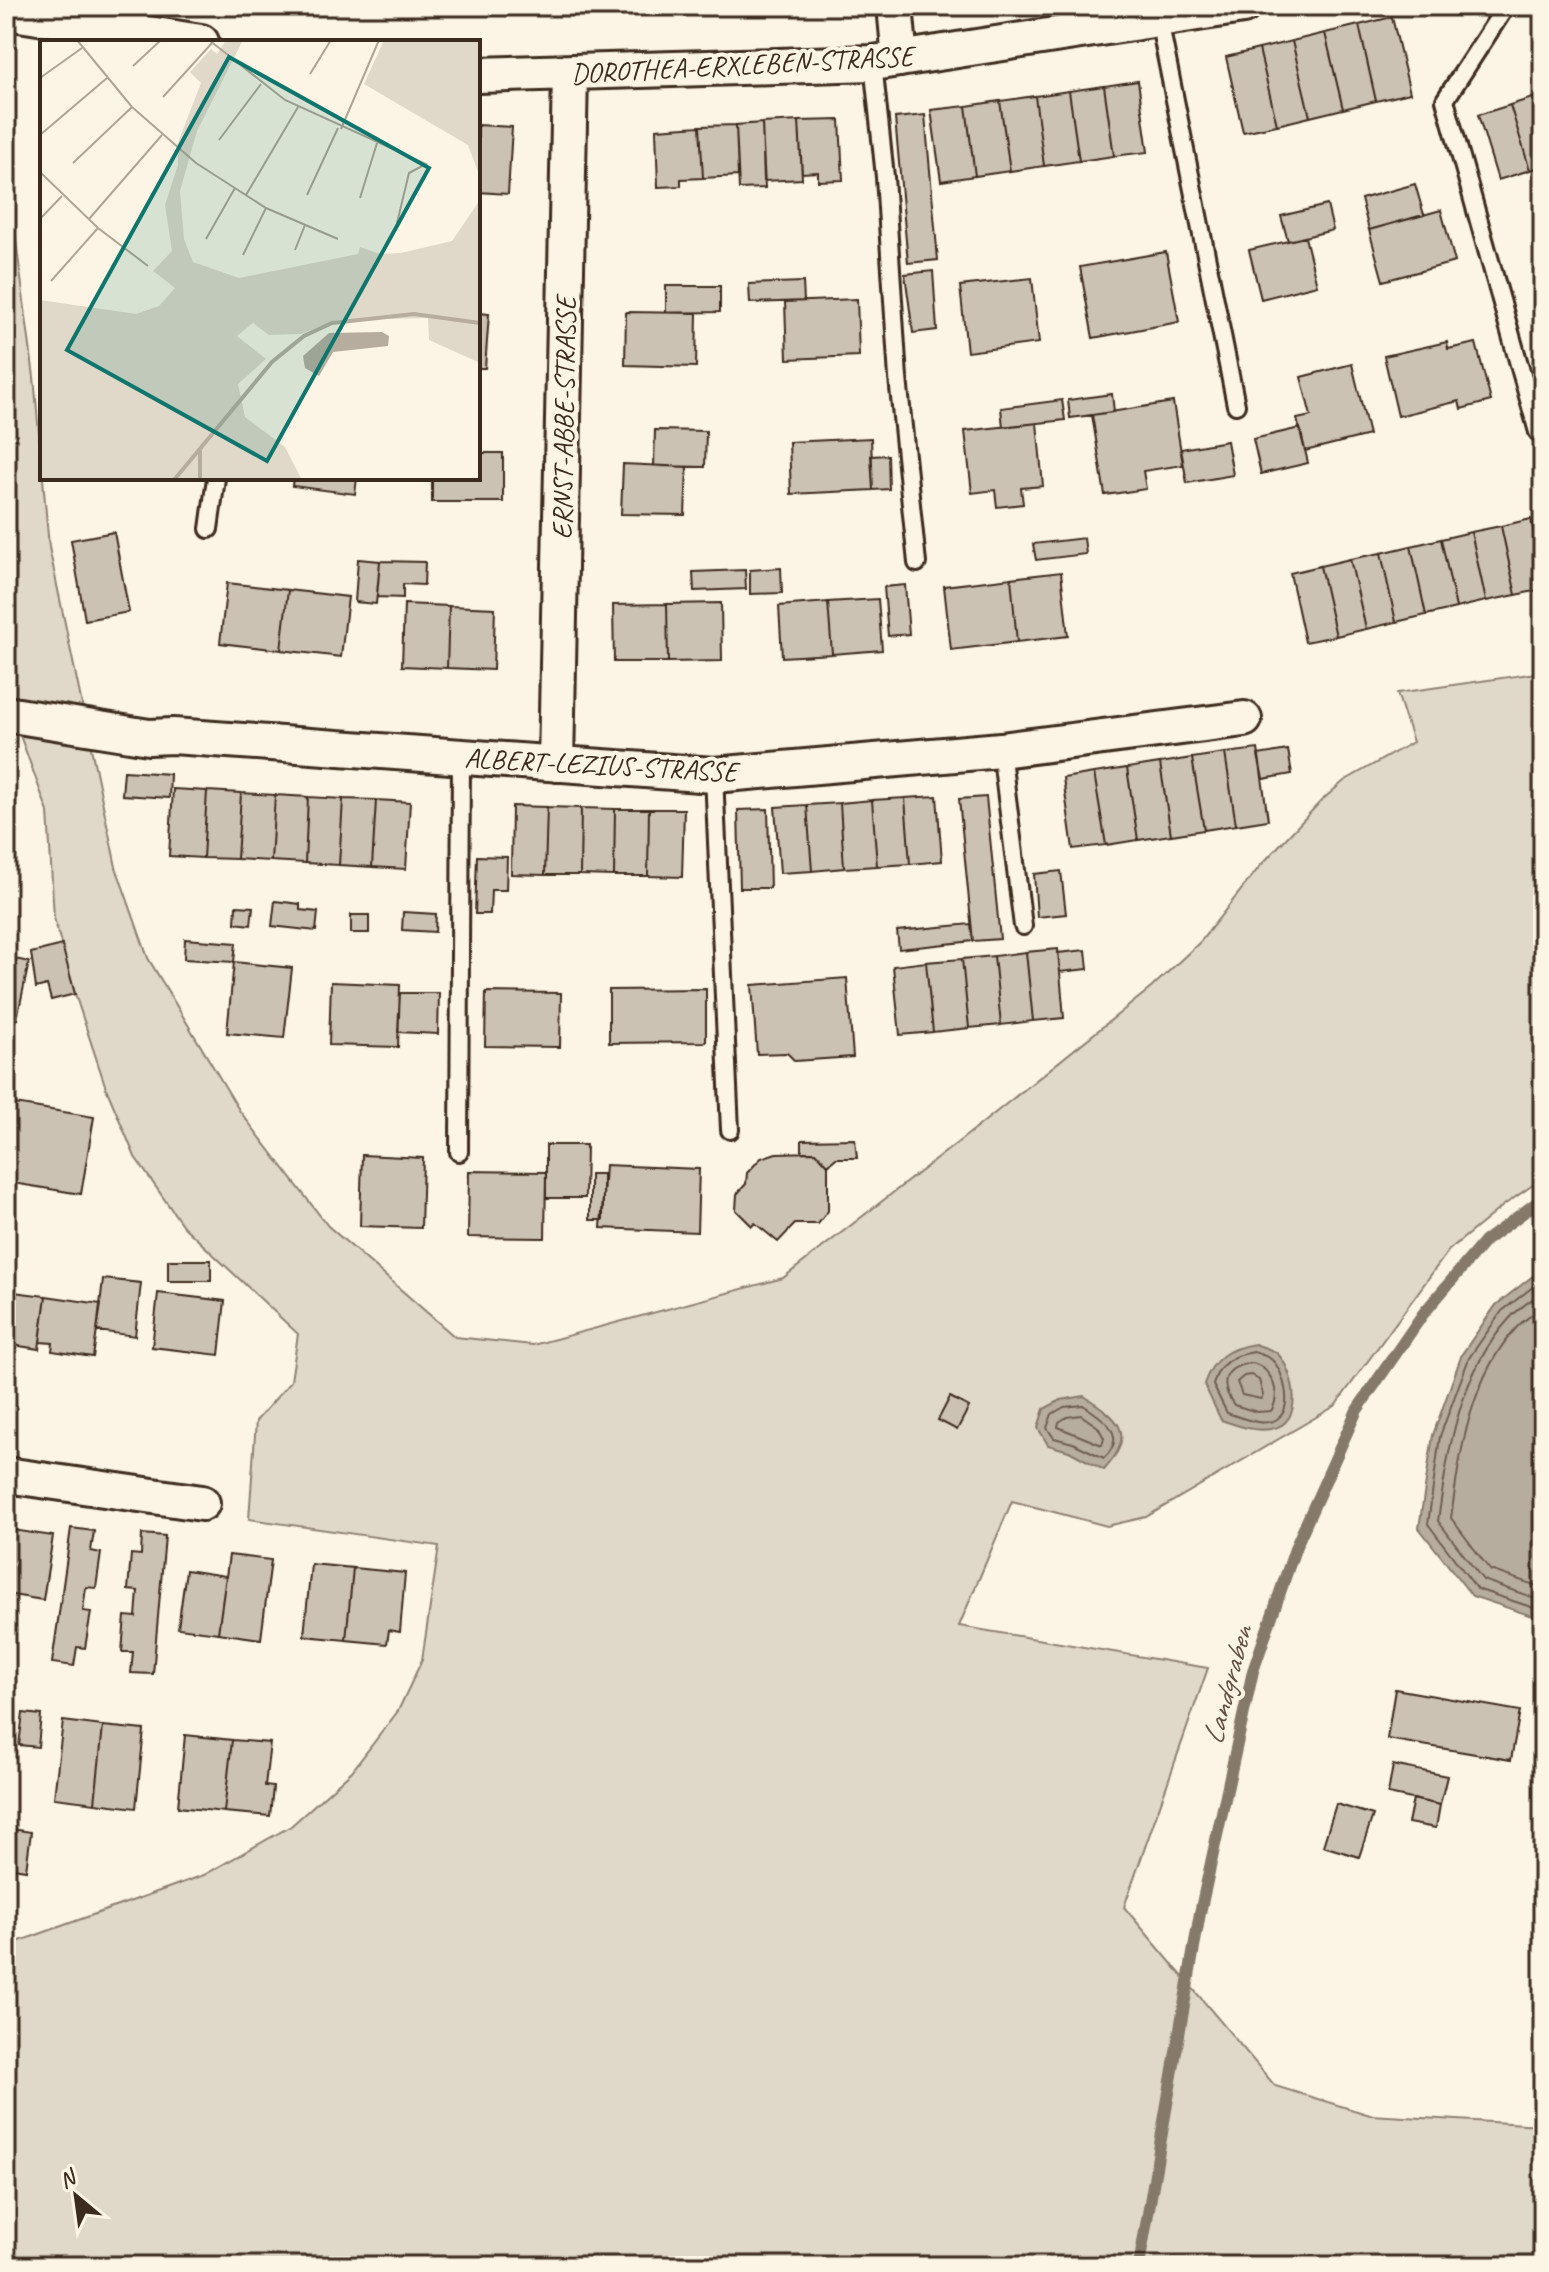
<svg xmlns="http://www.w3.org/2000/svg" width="1549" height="2272" viewBox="0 0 1549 2272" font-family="Caveat,sans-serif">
  <rect width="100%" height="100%" fill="#fcf5e5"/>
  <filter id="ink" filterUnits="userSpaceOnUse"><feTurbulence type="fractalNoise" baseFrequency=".0125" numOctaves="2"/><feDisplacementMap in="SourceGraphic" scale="16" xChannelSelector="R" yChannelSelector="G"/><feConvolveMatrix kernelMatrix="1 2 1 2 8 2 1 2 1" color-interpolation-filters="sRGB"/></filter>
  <g filter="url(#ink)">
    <!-- green -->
    <path fill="#e0d8c8" stroke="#8e8173" stroke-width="2" d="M6,6H16L10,73V195L34,377L49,547L116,867L148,958L239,1110L328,1226L455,1337L533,1345L783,1278L975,1129L1151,988L1200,942L1261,865L1321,801L1344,781L1413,742L1397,693L1543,672V1178L1504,1205L1449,1250L1335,1406L1146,1517L1107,1526L1012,1501L959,1626L1208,1668L1124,1907L1275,2086L1370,2115L1543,2125V2266H6V1946L204,1875L291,1826L352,1771L398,1711L422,1660L439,1546L249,1519L256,1421L291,1381L298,1334L183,1226L135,1157L106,1088L75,994L54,918L48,812L6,697Z"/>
    <!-- water -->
    <path fill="#b7ad9e" stroke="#85796b" stroke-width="2" d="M1543,1268V1618L1541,1619L1472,1596L1419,1528L1433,1435L1462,1354L1496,1305Z
      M1255,1344C1262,1347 1273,1349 1278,1354C1295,1373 1305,1424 1271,1429C1253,1432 1237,1425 1221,1420L1204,1384C1213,1358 1228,1348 1255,1344Z
      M1084,1396C1118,1418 1138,1433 1104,1470L1069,1451L1048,1445L1038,1428L1044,1409L1061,1400Z"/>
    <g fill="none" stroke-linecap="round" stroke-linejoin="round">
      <!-- shore -->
      <path stroke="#6d5e51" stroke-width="2" d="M1543,1279L1502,1311L1469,1358L1440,1436L1428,1524L1477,1589L1543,1611
        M1543,1291C1532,1300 1518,1308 1509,1319C1459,1374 1448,1450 1438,1521L1483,1580L1543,1601
        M1543,1307C1535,1313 1525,1319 1518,1326C1470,1377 1460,1452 1451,1518L1490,1570L1543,1588
        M1254,1352C1260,1354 1268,1356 1272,1360C1284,1371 1294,1409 1277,1419C1263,1428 1241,1417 1227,1413L1213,1385C1218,1363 1233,1355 1254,1352Z
        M1253,1363C1272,1369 1282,1394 1271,1411L1257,1412L1234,1405C1218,1382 1224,1366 1253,1363Z
        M1251,1375L1259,1380L1263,1395L1261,1399L1242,1395L1237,1382L1244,1376Z
        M1083,1405C1103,1418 1129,1435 1104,1458L1073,1443L1054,1438L1047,1428L1052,1414L1064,1407Z
        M1081,1415L1098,1427L1104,1438L1102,1445L1058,1427L1059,1422L1067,1417Z"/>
      <!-- stream -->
      <path stroke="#85796b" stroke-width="12" d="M1139,2266L1200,1913L1253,1671L1296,1546L1357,1410L1423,1314L1485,1241L1543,1198"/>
    </g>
    <!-- building -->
    <path fill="#ccc2b3" stroke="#3b2a1e" stroke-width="2" d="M1392,17L1410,93L1376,101L1359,25Z
      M1359,25L1376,101L1343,109L1325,33Z
      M1325,33L1343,109L1310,117L1292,41Z
      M1292,41L1310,117L1277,125L1259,49Z
      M1259,49L1277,125L1243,132L1226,57Z
      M1138,81L1148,152L1114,156L1104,86Z
      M1104,86L1114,156L1079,161L1069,91Z
      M1069,91L1079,161L1044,166L1035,96Z
      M1542,95L1543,166L1530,170L1510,105Z
      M1035,96L1044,166L1010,171L1000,101Z
      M1000,101L1010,171L975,176L966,106Z
      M1510,105L1530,170L1498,180L1478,115Z
      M966,106L975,176L941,181L931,110Z
      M925,115L938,260L908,263L895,118Z
      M840,120L843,180L818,181V172L802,173L799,121Z
      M799,121L802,179L764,181L762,123Z
      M762,123L765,188L739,189L736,125Z
      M478,125L512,127L508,194L478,192Z
      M736,125L738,176L703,178L700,126Z
      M700,126L703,178L681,179V186L658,187L656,129Z
      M1415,184L1424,215L1369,230L1361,199Z
      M1327,205L1333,230L1288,241L1281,216Z
      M1441,210L1455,262L1383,281L1369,230Z
      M1305,237L1317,285L1261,299L1249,250Z
      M1166,252L1179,322L1093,338L1080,267Z
      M933,271L937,330L913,333L905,274Z
      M1032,278L1039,343L967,352L960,286Z
      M803,282L804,301L750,303L749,284Z
      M666,286H720V312L666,313Z
      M857,299L859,356L787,359L785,302Z
      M626,312L697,313L696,367L625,365Z
      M478,313L489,314L485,368H478Z
      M1447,342L1448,349L1476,343L1491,401L1461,409L1459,401L1398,416L1384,356Z
      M1352,364L1369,435L1305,451L1297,419L1311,416L1301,377Z
      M1112,394L1114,412L1070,418L1068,400Z
      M1062,400L1065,420L1003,427L1001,408Z
      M1173,402L1183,465L1143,471L1146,489L1105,495L1092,415Z
      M1037,423L1043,486L1021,488L1023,504L997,507L995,490L972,493L965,431Z
      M1300,428L1308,463L1261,474L1253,439Z
      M655,430L706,431L705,467L654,466Z
      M871,438L873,490L791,494L789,442Z
      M1227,441L1233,475L1187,483L1181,449Z
      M478,453H503V502H432V478H478Z
      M888,455L889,489L873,490L871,456Z
      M623,464L687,467L685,515L621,514Z
      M293,478H357L355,494L292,486Z
      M1531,519L1543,573V589L1516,595L1501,526Z
      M1501,526L1516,595L1486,601L1471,532Z
      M114,532L129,612L85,620L71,540Z
      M1471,532L1486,601L1456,608L1441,539Z
      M1084,538L1086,554L1036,560L1033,544Z
      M1441,539L1456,608L1426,615L1411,546Z
      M1411,546L1426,615L1396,622L1381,553Z
      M1381,553L1396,622L1366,629L1350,559Z
      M358,559L380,561L376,604L355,602Z
      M1350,559L1366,629L1336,636L1320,566Z
      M380,561L425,562L424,585L403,584V598L377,597Z
      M1320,566L1336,636L1305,642L1290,573Z
      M781,568L782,593L750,594V570Z
      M745,570L746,589L694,591L693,572Z
      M1061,572L1068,636L1017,642L1011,578Z
      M1011,578L1017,642L951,650L944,586Z
      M227,583L288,590L281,650L220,643Z
      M905,585L909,634L888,636L884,587Z
      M288,590L348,597L341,657L281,650Z
      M878,599L882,650L832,654L828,602Z
      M828,602L832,654L782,657L779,606Z
      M721,603L722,661L668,662L667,604Z
      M404,604L449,606L447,668L402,666Z
      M667,604L668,662H614L613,605Z
      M449,606L495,608L493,670L447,668Z
      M1258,749L1268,820L1236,825L1225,753Z
      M1288,750L1292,774L1263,779L1258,755Z
      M1225,753L1236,825L1204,830L1192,758Z
      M1192,758L1204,830L1171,835L1160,763Z
      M1160,763L1171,835L1138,840L1127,768Z
      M6,768L12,769L6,804Z
      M1127,768L1138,840L1106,845L1094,773Z
      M124,771L170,774L169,798L122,795Z
      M1094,773L1106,845L1073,849L1063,778Z
      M173,789L207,791L203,858L169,856Z
      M207,791L241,793L237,859L203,858Z
      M241,793L275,795L271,861L237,859Z
      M275,795L308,797L305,863L271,861Z
      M937,796L942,861L910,864L905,798Z
      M308,797L343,799L339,865L305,863Z
      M986,797L1000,939L973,941L959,799Z
      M905,798L910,864L877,866L872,800Z
      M343,799L376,800L372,867L339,865Z
      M376,800L410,802L406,869L372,867Z
      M872,800L877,866L844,868L840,803Z
      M840,803L844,868L812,871L807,805Z
      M807,805L812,871L780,873L775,807Z
      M512,806L547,807L545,875L511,874Z
      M547,807L581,808L580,875H545Z
      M581,808L615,809L614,876L580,875Z
      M615,809H649L648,876H614Z
      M649,809H684L682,877L648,876Z
      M768,809L770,888H740L738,810Z
      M477,856L507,857L506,890H491L490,914H475Z
      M1061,871L1066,914L1037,917L1034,874Z
      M275,901L300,904V910L318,912L316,931L272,926Z
      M236,906L253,907L251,925L235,923Z
      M403,912L436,914L435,932L402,930Z
      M351,915H369V933H351Z
      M971,924L973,941L899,949L897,931Z
      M185,939L236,943L234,962L184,959Z
      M62,945L75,994L51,1000L47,985L36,988L31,953Z
      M1058,949L1064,1018L1033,1021L1026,952Z
      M1086,950L1088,969L1060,972L1058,953Z
      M1026,952L1033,1021L1001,1025L994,956Z
      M994,956L1001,1025L969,1028L962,959Z
      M6,957L29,962L17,1019L6,1016Z
      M962,959L969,1028L933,1032L926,962Z
      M234,962L292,968L284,1038L227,1033Z
      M926,962L933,1032L900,1035L893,966Z
      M847,978L853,1057L795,1061L787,1053L757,1054L752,985Z
      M331,982L400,985L398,1047L329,1045Z
      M706,989V1042L609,1043V990Z
      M486,992L561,993L560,1047L485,1046Z
      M400,993H439L438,1034L398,1032Z
      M9,1103L94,1117L81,1194L6,1182V1124Z
      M855,1139L857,1158H836L828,1165L816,1152H802V1140Z
      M546,1145H586L585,1198H546Z
      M816,1152L828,1165V1211L818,1224H795L778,1242L755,1223L752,1226L736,1210L737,1194L746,1184L747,1173L761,1158L776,1153Z
      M362,1155L423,1158L421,1228L360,1226Z
      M605,1165L699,1169L697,1232L601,1228Z
      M469,1171L546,1172L545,1238L468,1237Z
      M590,1174H603V1220H590Z
      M168,1260H211V1281H168Z
      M103,1279L141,1283L135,1336L97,1331Z
      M6,1291L46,1296L39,1349L6,1344Z
      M158,1293L225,1301L219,1355L152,1347Z
      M46,1296L101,1304L93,1357L52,1351L53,1343L40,1342Z
      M950,1397L969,1407L957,1430L938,1420Z
      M71,1528L94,1531L91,1551L101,1553L96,1588L86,1587L83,1611L91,1612L85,1648L77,1647L74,1666L52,1663Z
      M6,1529L53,1536L43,1600L6,1594Z
      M142,1534L165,1536L153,1674L131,1673L133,1652H122L125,1616L136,1617L138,1591L128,1590L131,1554L141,1555Z
      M229,1555L271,1560L261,1639L218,1633Z
      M311,1564L353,1568L346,1640L304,1636Z
      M353,1568L405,1573L400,1632L389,1630L387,1644L346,1640Z
      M186,1570L226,1576L218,1633L178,1628Z
      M1395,1689L1520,1711L1511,1760L1387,1739Z
      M6,1708L13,1709L6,1761Z
      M23,1713L41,1715L38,1747L19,1745Z
      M63,1721L103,1726L95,1803L54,1798Z
      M103,1726L144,1730L136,1808L95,1803Z
      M185,1735L232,1740L224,1812L178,1807Z
      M232,1740L270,1743L265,1786L273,1787L270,1816L224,1812Z
      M1393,1765L1447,1776L1440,1805L1388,1794Z
      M1413,1799L1440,1805L1436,1828L1408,1823Z
      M1336,1804L1373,1815L1359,1857L1323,1846Z
      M6,1828L31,1832L26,1870L6,1867Z"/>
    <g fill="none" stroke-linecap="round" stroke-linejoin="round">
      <!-- service casing -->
      <g stroke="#3b2a1e" stroke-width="22">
        <path id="service" d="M1506,6L1445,100L1538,432
          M1159,20L1236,405
          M873,63L885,177L898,378L917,563
          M209,529L216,478
          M1001,750L1023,926
          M714,775L730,1130
          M459,1152L461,757"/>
      </g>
      <!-- minor casing -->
      <g stroke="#3b2a1e" stroke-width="40">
        <path id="minor" d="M895,6L900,59
          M6,12L201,42
          M478,75L873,63L1243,6
          M6,714L149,737L173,736L714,775L1001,750L1244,719
          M556,764L570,73
          M6,1475L202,1503"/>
      </g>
      <!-- service -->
      <use href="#service" stroke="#fcf5e5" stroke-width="16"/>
      <!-- minor -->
      <use href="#minor" stroke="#fcf5e5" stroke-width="34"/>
    </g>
  </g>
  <g text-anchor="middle" stroke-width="8" stroke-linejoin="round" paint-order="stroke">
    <!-- street labels -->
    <g font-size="28" fill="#3b2a1e" stroke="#fcf5e5">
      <text transform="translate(742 64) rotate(-3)" y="10">DOROTHEA-ERXLEBEN-STRASSE</text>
      <text transform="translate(563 418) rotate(-89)" y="10">ERNST-ABBE-STRASSE</text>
      <text transform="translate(601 764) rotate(3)" y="10">ALBERT-LEZIUS-STRASSE</text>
    </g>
    <!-- water labels -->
    <g font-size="30" font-style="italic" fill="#605144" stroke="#fcf5e5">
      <text transform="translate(1227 1685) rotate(-75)" y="10">Landgraben</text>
    </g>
  </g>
  <!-- overview -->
  <g transform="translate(40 40)">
    <rect width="440" height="440" fill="#fcf5e5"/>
    <path d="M186,0H203L157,91L140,151L144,199L153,222L199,238L318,214L320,207L340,214L361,213L412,201L440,160V323L389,300L388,278L297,280L261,294L229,295L213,283L197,296L226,319L198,344L205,377L245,407L262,440H0V260L96,274L119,266L135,248L113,231L132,211L125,165L138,125L137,105L161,43L150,32L171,9L177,14ZM344,0H440V137L428,105L324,44Z" fill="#e0d8c8"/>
    <path d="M342,292L349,296L348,306L293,312L279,336L265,328L263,316L289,293Z" fill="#b7ad9e"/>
    <path fill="none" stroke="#b7ad9e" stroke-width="4" d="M160,410V440M134,440L232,322L264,296L292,283L374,274L440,283"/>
    <path fill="none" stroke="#afa495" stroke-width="2" d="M37,0L92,67L156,123L226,168L298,199M169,0L245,60L386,124L369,133L357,183M93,26L121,0M270,34L291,0M0,38L42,8M123,57L172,3M301,89L339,0M0,95L67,38M179,100L221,44M33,123L92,67M0,132L58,188L108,226M206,155L258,67M267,155L298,88M320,158L337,103M0,179L22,156M49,179L122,95M166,199L195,148M255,210L265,185M203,215L226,168M11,241L58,188"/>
    <path fill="#0f766e" fill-opacity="0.15" stroke="#0f766e" stroke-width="4" d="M189,17L389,128L227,421L27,310Z"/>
    <rect width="440" height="440" fill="none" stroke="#3b2a1e" stroke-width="4"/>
  </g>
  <!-- margin -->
  <rect width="1549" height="2272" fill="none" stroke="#fcf5e5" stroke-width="32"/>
  <rect x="16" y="16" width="1517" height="2240" fill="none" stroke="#3b2a1e" stroke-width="3" filter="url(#ink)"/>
  <!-- north arrow -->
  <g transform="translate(76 2196) rotate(331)" stroke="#fcf5e5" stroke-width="6" paint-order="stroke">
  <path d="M0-6L14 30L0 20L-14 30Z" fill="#3b2a1e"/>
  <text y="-12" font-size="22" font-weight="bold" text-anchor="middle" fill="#3b2a1e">N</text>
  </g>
</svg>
